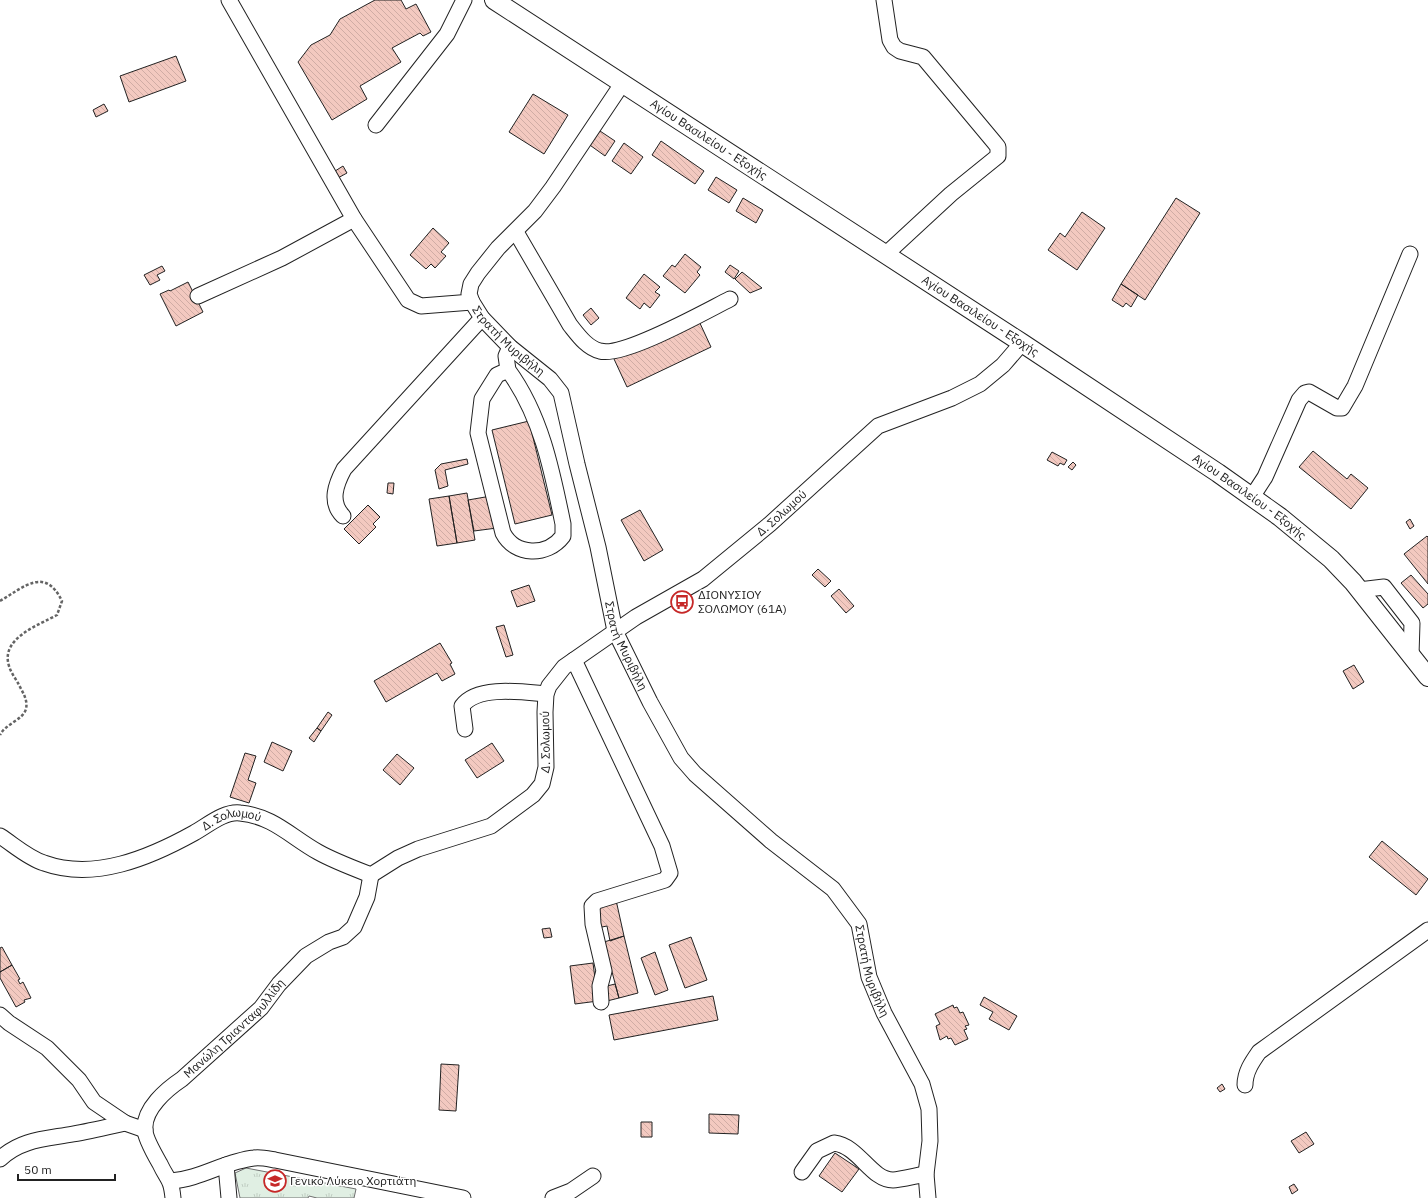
<svg xmlns="http://www.w3.org/2000/svg" width="1428" height="1198" viewBox="0 0 1428 1198" font-family="'IBM Plex Sans',sans-serif">
  <defs>
    <pattern id="grass-tufts" width="24" height="20" patternUnits="userSpaceOnUse"><rect width="24" height="20" fill="#e0efe3"/><path d="M3 7l-1-3M5 7V3M7 7l1-3M15 17l-1-3M17 17v-4M19 17l1-3" fill="none" stroke="#c0cdc2"/></pattern>
    <pattern id="building-back-hatch" width="6" height="6" patternUnits="userSpaceOnUse"><rect width="6" height="6" fill="#f3c9c0"/><path d="M-1 5l2 2M0 0l6 6M5-1l2 2" fill="none" stroke="#d0aca5"/></pattern>
  </defs>
  <rect width="100%" height="100%" fill="#fff"/>
  <!-- grass -->
  <path fill="url(#grass-tufts)" stroke="#6f6f6f" d="M246,1168L356,1189L354,1198H317L309,1196L308,1198H240L235,1173Z"/>
  <!-- building -->
  <path fill="url(#building-back-hatch)" stroke="#222" d="M375,0H401L406,9L416,4L431,32L423,36L420,33L392,48L401,62L360,86L367,99L332,120L298,62L311,45L330,35L340,19Z
    M176,56L186,81L129,102L120,76Z
    M533,94L568,115L544,154L509,132Z
    M104,104L108,111L96,117L93,110Z
    M597,129L615,141L605,156L587,143Z
    M661,141L704,171L695,184L652,155Z
    M624,143L643,157L631,174L612,161Z
    M343,166L347,173L336,179L332,173Z
    M716,177L737,190L729,203L708,190Z
    M743,198L763,210L756,223L736,211Z
    M1176,198L1200,213L1145,300L1121,284Z
    M1082,212L1105,228L1077,270L1048,250L1060,233L1065,237Z
    M433,228L449,243L441,252L446,256L435,268L431,264L426,269L410,255Z
    M685,254L701,267L697,272L700,275L685,293L663,276L672,265L675,267Z
    M730,265L739,271L734,279L725,272Z
    M162,266L165,271L157,275L160,280L150,285L144,275Z
    M742,272L762,288L750,293L735,279Z
    M644,274L660,287L655,292L660,295L650,308L644,303L640,309L626,298Z
    M188,282L203,312L176,326L160,294L169,290L170,291Z
    M1121,284L1138,295L1131,307L1126,303L1123,307L1112,300Z
    M591,308L599,318L591,325L583,315Z
    M698,319L711,347L627,387L614,359Z
    M529,421L552,515L515,524L492,430Z
    M1313,451L1347,479L1351,474L1368,488L1351,509L1299,467Z
    M1052,452L1067,460L1064,465L1060,463L1058,466L1047,460Z
    M467,459L468,464L445,470L448,486L439,489L435,470L441,464Z
    M1073,462L1076,465L1072,470L1068,467Z
    M388,483H394L393,494L387,493Z
    M467,493L475,540L457,543L449,496Z
    M449,496L457,543L437,546L429,499Z
    M491,496L497,528L474,531L468,500Z
    M368,505L380,517L373,524L376,527L359,544L344,529Z
    M640,510L663,550L644,561L621,520Z
    M1410,519L1414,526L1410,529L1406,522Z
    M1427,536L1428,537V584L1404,554Z
    M818,569L831,581L825,587L812,575Z
    M1411,575L1428,594V604L1423,608L1401,583Z
    M529,585L535,601L517,607L511,591Z
    M839,589L854,606L846,613L831,596Z
    M504,625L513,655L506,657L496,627Z
    M440,643L452,663L450,664L455,674L442,681L437,673L386,702L374,681Z
    M1354,665L1364,682L1353,689L1343,671Z
    M328,712L332,715L321,731L317,728Z
    M317,728L321,731L314,742L309,738Z
    M272,742L292,751L283,771L264,762Z
    M492,743L504,761L477,778L465,760Z
    M245,753L256,756L248,780L256,783L249,803L230,797Z
    M397,754L414,768L400,785L383,770Z
    M1382,841L1428,879L1416,895L1369,857Z
    M616,900L624,936L610,941L607,926L597,928L596,905Z
    M550,928L552,937L544,938L542,929Z
    M624,936L638,993L619,998L604,942Z
    M691,937L707,980L685,988L669,945Z
    M2,947L12,965L0,972V948Z
    M655,952L668,990L655,995L641,958Z
    M593,963L598,1001L575,1004L570,966Z
    M12,965L20,979L18,980L20,984L23,982L31,998L24,1000L25,1002L16,1007L0,978V972Z
    M615,984L619,998L607,1001L603,987Z
    M713,996L718,1020L614,1040L609,1015Z
    M984,997L1017,1016L1009,1030L989,1019L993,1012L980,1005Z
    M953,1005L954,1008L957,1007L960,1013L963,1012L969,1025L965,1026L967,1029L964,1030L968,1039L955,1045L951,1038L948,1039L947,1036L940,1040L936,1026L940,1024L935,1014Z
    M441,1064L459,1065L456,1111L439,1110Z
    M1222,1084L1225,1089L1220,1092L1217,1088Z
    M709,1114L739,1115L738,1134L709,1133Z
    M641,1122H652V1137H641Z
    M1306,1132L1314,1144L1299,1153L1291,1141Z
    M835,1153L859,1169L842,1192L819,1176Z
    M1294,1184L1298,1190L1292,1194L1289,1187Z"/>
  <g fill="none" stroke-linecap="round" stroke-linejoin="round">
    <!-- minor casing -->
    <g stroke="#222" stroke-width="17">
      <g id="minor">
        <path d="M229,0L354,219L408,300L421,306L472,302"/>
        <path d="M884,0L890,40L894,47L900,51L923,57L994,142L998,147V156L951,194L885,255"/>
        <path id="s1" d="M622,84L553,187L535,211L498,248L478,273L471,284L469,294L472,302L482,318L510,347L550,379L561,393L577,464L598,547L615,631L650,702L681,758L695,774L771,841L833,889L859,924L869,977L884,1013L922,1084L929,1109L930,1141L926,1174L928,1198"/>
        <path d="M376,125L447,34L464,0"/>
        <path d="M516,232L570,325C578,335 587,348 600,351C623,358 706,311 730,299"/>
        <path d="M198,296L282,258L354,219"/>
        <path d="M508,370C541,415 552,470 563,524V536C547,557 515,556 503,533L478,433L482,399L497,375L508,370L506,356L510,347"/>
        <path d="M1252,497L1265,477L1299,400L1305,393L1309,392L1337,408H1342L1355,386L1410,254"/>
        <path d="M343,516C329,502 336,484 344,469L482,318"/>
        <path d="M1359,590L1384,587L1412,623L1411,655"/>
        <path d="M574,660L662,846L670,873L665,880L597,901L592,906L593,924L604,971L600,986L601,1002"/>
        <path d="M465,729L462,706C477,685 523,692 546,694"/>
        <path id="s2" d="M0,836C14,845 28,858 44,863C94,881 149,858 194,833C207,826 224,811 240,813C273,816 291,837 318,852C334,861 353,868 371,875L398,858L418,849L491,826L533,795L542,784L546,767L545,712L546,694L549,686L564,667L636,617L703,579L770,524L878,426L952,398L980,384L1003,365L1022,343"/>
        <path d="M0,1015L9,1023L47,1048L79,1080L94,1102L125,1123L145,1130"/>
        <path d="M1245,1085C1245,1072 1252,1062 1259,1052L1428,930"/>
        <path d="M0,1159C21,1139 46,1139 73,1134C90,1131 107,1127 125,1123"/>
        <path d="M226,1165L229,1198"/>
        <path d="M802,1172L817,1151L834,1143C859,1146 871,1180 893,1180C899,1180 919,1175 926,1174"/>
        <path d="M171,1181C201,1179 225,1161 254,1158C261,1157 269,1159 275,1160L463,1198"/>
        <path id="s3" d="M173,1198C171,1178 168,1181 160,1164C156,1157 145,1138 145,1130C143,1109 167,1089 182,1079L261,1008L279,984L306,956L329,942L343,937L354,927L367,897L371,875"/>
        <path d="M553,1198L571,1191L593,1176"/>
      </g>
    </g>
    <!-- major casing -->
    <g stroke="#222" stroke-width="20">
      <g id="major">
        <path id="s4" d="M494,0L1022,343L1218,473L1280,517L1331,559L1353,582L1428,677"/>
      </g>
    </g>
    <!-- path -->
    <path stroke="#646464" stroke-width="2.5" stroke-dasharray="3 2" stroke-linecap="butt" d="M0,601C24,587 45,566 62,601L57,615C39,625 0,638 9,666C11,673 16,679 19,685C23,693 28,700 26,709C23,720 5,724 0,735"/>
    <!-- minor -->
    <use href="#minor" stroke="#fff" stroke-width="15"/>
    <!-- major -->
    <use href="#major" stroke="#fff" stroke-width="18"/>
  </g>
  <!-- icons -->
  <defs>
    <g id="bus-ring" transform="scale(1.15)"><circle r="9.5" fill="#fff" stroke="#c62828" stroke-width="1.5"/><path d="M-5-6H5V4H4V6H2V4H-2V6H-4V4H-5ZM-3.5-4V0h7V-4ZM-3.5 1.2v1.5H-2V1.2ZM2 1.2v1.5H3.5V1.2Z" fill="#c62828"/></g>
    <g id="school-ring" transform="scale(1.15)"><circle r="9.5" fill="#fff" stroke="#c62828" stroke-width="1.5"/><path d="M0-5L7-2L0 1L-7-2ZM-4 1L0 2.5L4 1V4Q0 6-4 4Z" fill="#c62828"/></g>
  </defs>
  <g fill-rule="evenodd">
    <use href="#bus-ring" x="682" y="602"/>
    <use href="#school-ring" x="275" y="1181"/>
  </g>
  <g text-anchor="middle" stroke-width="3" stroke-linejoin="round" paint-order="stroke">
    <!-- street labels -->
    <g font-size="12" fill="#222" stroke="#fff">
      <text dy="4" stroke="none"><textPath href="#s4" startOffset="256">Αγίου Βασιλείου - Εξοχής</textPath></text>
      <text dy="4" stroke="none"><textPath href="#s4" startOffset="580">Αγίου Βασιλείου - Εξοχής</textPath></text>
      <text dy="4" stroke="none"><textPath href="#s1" startOffset="324">Στρατή Μυριβήλη</textPath></text>
      <text dy="4" stroke="none"><textPath href="#s4" startOffset="904">Αγίου Βασιλείου - Εξοχής</textPath></text>
      <text dy="4" stroke="none"><textPath href="#s2" startOffset="994">Δ. Σολωμού</textPath></text>
      <text dy="4" stroke="none"><textPath href="#s1" startOffset="660">Στρατή Μυριβήλη</textPath></text>
      <text dy="4" stroke="none"><textPath href="#s2" startOffset="646">Δ. Σολωμού</textPath></text>
      <text dy="4" stroke="none"><textPath href="#s2" startOffset="251">Δ. Σολωμού</textPath></text>
      <text dy="4" stroke="none"><textPath href="#s1" startOffset="1079">Στρατή Μυριβήλη</textPath></text>
      <text dy="4" stroke="none"><textPath href="#s3" startOffset="213">Μανώλη Τριανταφυλλίδη</textPath></text>
    </g>
    <!-- poi labels -->
    <g font-size="12" fill="#222" stroke="#fff" text-anchor="start">
      <text x="698" y="599">ΔΙΟΝΥΣΙΟΥ<tspan x="698" dy="14">ΣΟΛΩΜΟΥ (61Α)</tspan></text>
      <text x="290" y="1185">Γενικό Λύκειο Χορτιάτη</text>
    </g>
  </g>
  <!-- scale -->
  <path d="M18 1174v6h97v-6" fill="none" stroke="#222222" stroke-width="2"/>
  <text x="24" y="1174" font-size="12" fill="#222222" stroke="#ffffff" stroke-width="3" paint-order="stroke">50 m</text>
</svg>
